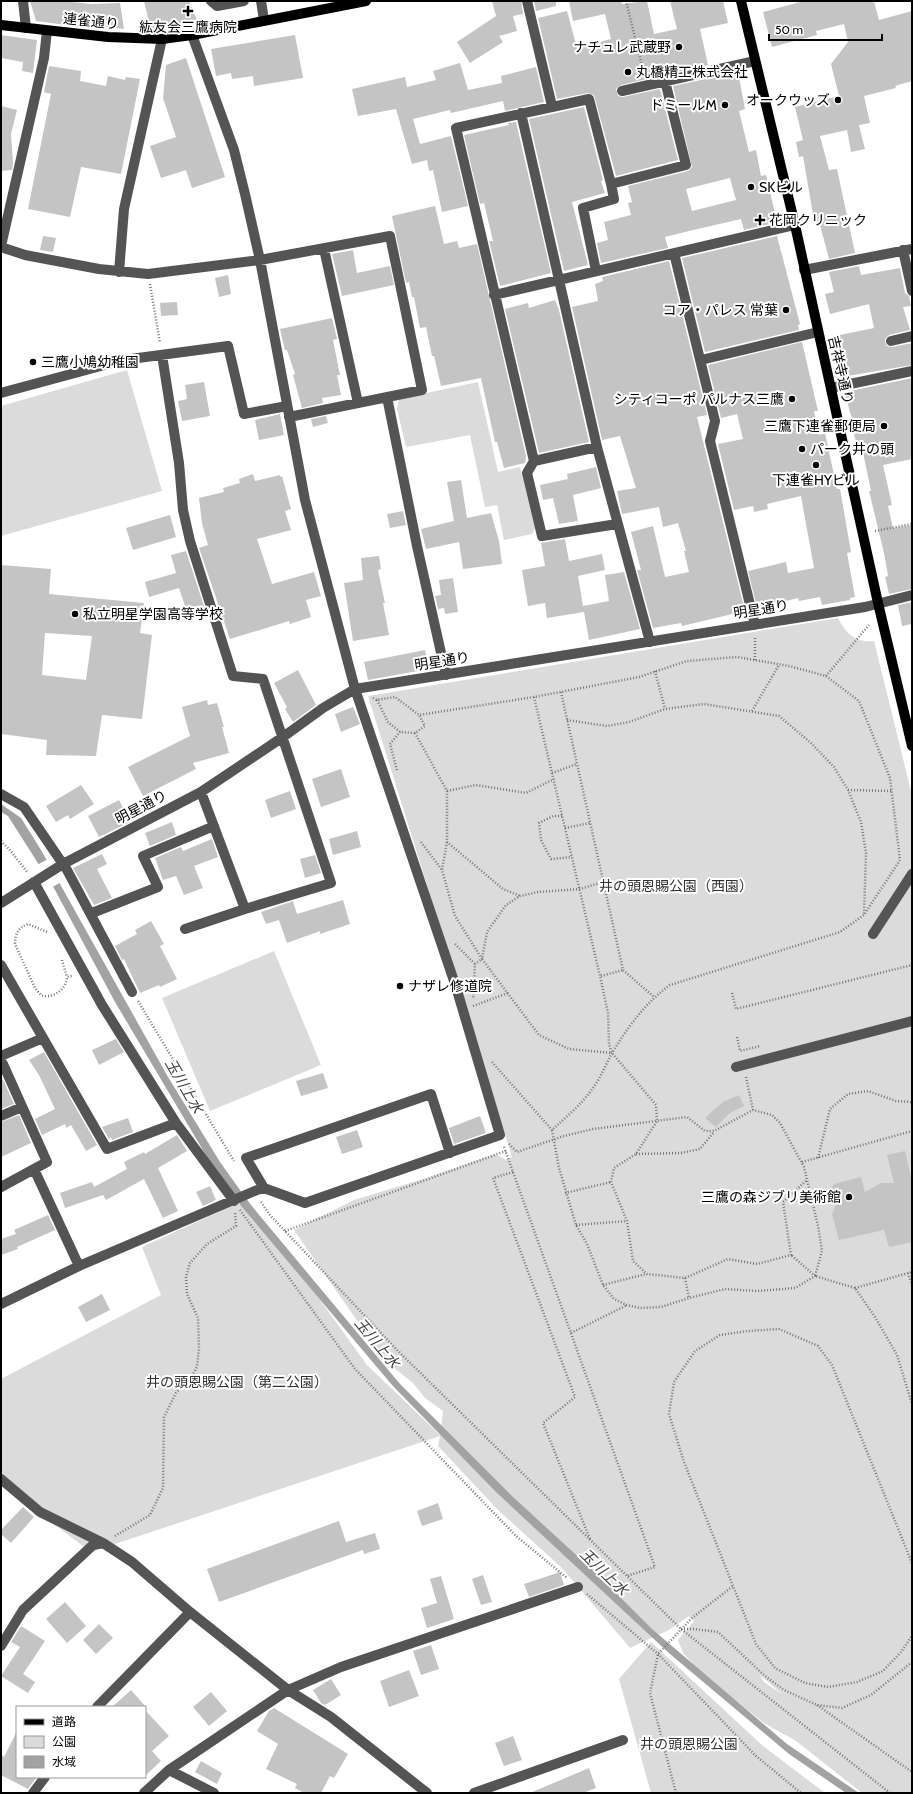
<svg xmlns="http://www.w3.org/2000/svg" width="913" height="1794" viewBox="0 0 913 1794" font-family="Cabin,'Noto Sans JP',sans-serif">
  <rect width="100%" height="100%" fill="#fff"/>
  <!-- green -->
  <path fill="#dbdbdb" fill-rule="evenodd" d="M127,370L162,491L1,536V406Z
    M478,382L498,472L520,467L535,528L532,534L504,540L497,505L485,507L470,435L406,447L397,409L399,399Z
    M838,618C846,633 855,643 874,641L912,795V1793H862L796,1741L764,1723L701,1673L683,1653L678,1640L694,1621L689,1616L669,1630L630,1648L562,1568L498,1510L438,1446L440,1436L91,1552L1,1485V1379L161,1295L142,1247L247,1199L367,1365L440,1435L443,1411L425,1398L413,1383L393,1367L374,1345L294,1230L354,1200L423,1179L495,1154L506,1160L512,1157L368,696ZM760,1675L782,1694L764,1682Z
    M274,951L321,1065L210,1111L162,998Z
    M651,1642L763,1746L825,1793H651L619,1679Z"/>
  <!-- water -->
  <path fill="#a2a2a2" d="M1,804L21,818L41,850L168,1077L220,1162L250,1204L400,1384L513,1497L598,1575L652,1629L787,1744L859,1793H846L789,1754L670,1654L496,1492L392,1385L242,1207L210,1162L115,1002L55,890L8,816L1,812Z"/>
  <!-- pier -->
  <path fill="#fff" d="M48,859L61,882L51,888L37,865Z"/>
  <!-- building -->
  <path fill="#c4c4c4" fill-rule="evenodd" d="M30,1H63L91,4L120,3L124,29L94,25V28L73,26L36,21Z
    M144,1H189L197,20L181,26L151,30Z
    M492,1H521L523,14L513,16L517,31L499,36L503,42L470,63L457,42L496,16Z
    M534,1H556V6L536,11Z
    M569,1H621L622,4L647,1L654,34L677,29L670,1H723L728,23L700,29L708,65L621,85L616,89L618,96L623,97L660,89L678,160L616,176L594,95L588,93L557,99L538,18L567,11L577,48L611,39L605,14L573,21Z
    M804,1H874L879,20L912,11V81L895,86L896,88L864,96L870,123L859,125L865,149L851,152L847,130L820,136L829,170L837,169L855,253L829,259L820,225L815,226L803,156L799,157L796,142L803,140L795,107L839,96L831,64L848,42L844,24L816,31L817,35L772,47L763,12Z
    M1,35L37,40L33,73L22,71L23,62L1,58Z
    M295,35L303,78L254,86L253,76L232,79L231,73L216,76L211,49Z
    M186,58L225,177L192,188L186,170L161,178L150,146L176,137L163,98L166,65Z
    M460,63L468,90L502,83L501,76L536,67L544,102L505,111L503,101L451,113L450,110L413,119L420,144L451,136L468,206L442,212L433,170L429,171L427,160L412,164L396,109L358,116L352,89L405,77L407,87L436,80L433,71Z
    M49,66L81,71L80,81L106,86L108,76L125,80L126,77L140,79L121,174L81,167L70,217L28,209L51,94L44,92Z
    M738,72L745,109L739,111L749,152L756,150L761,176L766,175L777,222L744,230L741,219L689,231L665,237L668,248L601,263L597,243L608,240L604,222L631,215L628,203L632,202L628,186L688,171L692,167L673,86ZM730,178L736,200L692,211L686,189Z
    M1,106L17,110L11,134L13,163L12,170L1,171Z
    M584,107L603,180L601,181L605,193L572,202L588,265L564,271L529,119Z
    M516,122L551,273L500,286L489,241H493L484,203L480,204L464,135L509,125L508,123Z
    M435,206L444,244L457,241L459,248L477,244L526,456L525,463L504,468L497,442H495L481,378L441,386L434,356H432L426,327L420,328L414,297H412L409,282L406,283L392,216Z
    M43,236L56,238L53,252L40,250Z
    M777,236L800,324L798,325L799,330L705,352L682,258Z
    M353,250L357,273L390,266L394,285L342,296L332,254Z
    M669,261L707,415L697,417L745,611L682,626L681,623L653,628L637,570H641L631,532L653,526L665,577L689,572L684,551H686L678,523L663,527L659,507L622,514L617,491L636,488L620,436L602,440L572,307L598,301L595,284L603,281L602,277Z
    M859,266L861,275L900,268L905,293L909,296L911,306L903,307L910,330L889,335L885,339V342L887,346L892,347L912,343V365L842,377L835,336L874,328L869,304L830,314L825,294L834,292L829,272Z
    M228,275L231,294L219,297L215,278Z
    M555,300L559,310L589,442L539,453L505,309L528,303L529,308Z
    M177,302L178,315L161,316L160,303Z
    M332,318L337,339L333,340L340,375H337L341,395L322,398L323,403L302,408L293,375L295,374L287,350H285L280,329Z
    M802,342L818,411H814L819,435L825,433L837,489H840L851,552L847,553L855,597L850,598V600L822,605L820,597L799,601L798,598L757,608L748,571L786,562L788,573L814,568L801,496L767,504L768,509L754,512L753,506L734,510L718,444L743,439L737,414L721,418L708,365Z
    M912,378V459L883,465L892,505L888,506L893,528L912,525V589L889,594L885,577L888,576L884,553L869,491H871L862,448L858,449L854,434H856L846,397L850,391Z
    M204,382L210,416L182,421L178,401L187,399L185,385Z
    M280,414L284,435L259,440L255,420Z
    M326,416L328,423L313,427L311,419Z
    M596,467L601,488L573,495L578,521L559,524L553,498L543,500L540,485L568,479L567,474Z
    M253,474L255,481L280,475V477L282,476L291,509L285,511L291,530L257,539L272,584L314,572L321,596L306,600L311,617L290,624L289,621L230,639L199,548L208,545L202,523L199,498L224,492L223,488L240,483L239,479Z
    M461,480L467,518L491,513L499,541L502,564L463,569L459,542L426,549L421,529L454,521L447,482Z
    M403,511L406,525L390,528L387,514Z
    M170,515L176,537L133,550L126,528Z
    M565,539L569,561L602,554L605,570L578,576L583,606L609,601L605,575L624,572L640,629L589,640L584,612L547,618L545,603L528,606L522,570L545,566L541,543Z
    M186,551L205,609L188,615L179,588L149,597L145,582L176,573L171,555Z
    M379,556L381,569L378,570L385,603H383L389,635L353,641L344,583L363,580L361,558Z
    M1,565L51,569L49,594L144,603L140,633L152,635L142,719L102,715L96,756L46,755L47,740L1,734ZM45,633L92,636L86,680L42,675Z
    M453,578L458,612L445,614L444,608L438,609L435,596L441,595L439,580Z
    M912,602V624L902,626L898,605Z
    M425,650L429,669L368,680L364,662Z
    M298,670L316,705L293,722L285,709L287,707L274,683Z
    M207,700L208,705L217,703L224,727H222L229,753L193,763L196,769L143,796L128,767L190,736L182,707Z
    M353,707L360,724L341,732L335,714Z
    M341,769L350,797L321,807L312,779Z
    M81,785L94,804L70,819L68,815L56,822L46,806Z
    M290,791L296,809L271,818L265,800Z
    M119,800L130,822L99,837L88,816Z
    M172,822L176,835L150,846L145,833Z
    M357,831L361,847L333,855L329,839Z
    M212,839L218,857L194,866L203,888L184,895L176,876L163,880L155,858L181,847L183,851Z
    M102,854L107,864L97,869L112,898L94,905L73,868Z
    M315,855L321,873L305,878L300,859Z
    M343,900L350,924L320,934V931L287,943L279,920L266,924L261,912L293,901L297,914Z
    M151,921L164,944L160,946L177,979L160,987L159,985L140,993L124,959L122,960L115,946L137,934L135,930Z
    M116,1039L124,1052L99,1065L92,1050Z
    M44,1052L97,1145L86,1151L71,1125L66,1128L65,1124L42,1135L35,1119L55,1109L39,1075L29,1060Z
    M323,1073L328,1088L301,1096L296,1081Z
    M1,1075L14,1104L1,1109Z
    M739,1095L744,1106L730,1113L716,1127L705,1118L723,1102Z
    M19,1115L31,1143L1,1157V1122Z
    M480,1116L486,1133L454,1144L449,1128Z
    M128,1118L133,1132L112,1140L111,1137L109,1139L102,1127Z
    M357,1130L363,1147L342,1154L336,1137Z
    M177,1135L187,1151L158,1168L178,1211L163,1218L144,1179L106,1200L103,1195L65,1208L60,1193L92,1182L94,1187L127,1169L124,1162L144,1152L145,1154Z
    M905,1151L912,1181V1242L889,1247L884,1230L839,1240L832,1214L835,1207L830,1190L834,1184L861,1177L865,1192L881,1183H894L887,1155Z
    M210,1186L216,1200L203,1206L196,1192Z
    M48,1215L55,1230L17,1247L18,1249L1,1255V1239L16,1234L14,1230Z
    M102,1294L110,1310L86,1322L78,1307Z
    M438,1503L443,1519L422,1526L417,1511Z
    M23,1507L34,1517L11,1543L1,1534V1530Z
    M339,1521L346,1542L375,1533L380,1549L364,1554L363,1550L219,1602L207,1569Z
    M560,1572L564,1585L529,1597L524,1584Z
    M483,1575L492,1602L481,1605L472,1579Z
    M441,1576L454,1619L427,1628L421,1608L437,1603L430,1579Z
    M65,1602L86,1626L67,1643L46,1619Z
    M99,1624L113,1638L96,1654L83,1640Z
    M21,1626L45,1641L23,1674L35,1682L28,1693L1,1676L20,1647L11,1642Z
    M431,1645L439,1669L421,1675L413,1651Z
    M409,1670L419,1696L389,1707L380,1681Z
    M331,1679L341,1695L325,1705L321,1703L313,1690Z
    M131,1690L146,1707H112Z
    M211,1692L227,1711L209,1726L193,1707Z
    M274,1708L348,1754L334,1778L330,1776L321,1793H304L295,1788L297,1784L266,1769L278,1744L257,1731L269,1711Z
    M145,1710L169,1736L152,1751L161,1761L145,1776Z
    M17,1731V1777H37L28,1789L1,1775V1755L4,1757Z
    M513,1736L522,1760L504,1766L495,1743Z
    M201,1761L222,1773L217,1784L195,1772Z
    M589,1768L596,1788L583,1793H530Z"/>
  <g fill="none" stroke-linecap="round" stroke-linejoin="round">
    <!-- path -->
    <path stroke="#767676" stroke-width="2.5" stroke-dasharray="1 2" stroke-linecap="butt" d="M626,1L644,74
      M150,284L160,343
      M875,531L912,524
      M755,660V637
      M655,671L665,709
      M826,676L869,625
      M561,692L623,970L654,997
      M534,697L600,976L608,1013L609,1044L612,1053L656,1105L657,1121L636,1154L614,1168L611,1182L627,1221L633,1261L647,1274L685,1278L728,1259L757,1264L791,1255L783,1202L807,1180
      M373,698L377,700L395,697L419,715L534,697L639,677L687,661L737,657L789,666L826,676L859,701L890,778L900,860L864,915L840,932L670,985C645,1003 628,1027 612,1053C606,1064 601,1077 593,1088C582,1104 566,1117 552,1130L559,1168L576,1225L587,1244L603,1285L614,1299L627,1305L640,1308L661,1307L689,1298L725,1289L757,1291L795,1288L815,1276L791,1255
      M377,700L388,722L400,732L415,733L425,726L419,715
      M752,711L779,665
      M567,720L607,726L629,722L665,709L704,704L779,716L811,743L834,767L848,790L861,822L866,853L864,914
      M415,733L447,791V842L503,889L520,896
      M397,770L390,744L400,732
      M552,773L577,764
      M848,790L892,791
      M447,791L476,785L526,793L554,779
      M562,816H553L539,823L541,840L551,859L572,857
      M565,828L590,823
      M1,841L9,849L28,873
      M421,842L442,870
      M447,842L442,870L455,916L482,959L475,964L473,999
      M603,882L580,889L538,892L520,896L506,905L487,932L482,959L539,1035L569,1049L612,1053
      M47,932L28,924C18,928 15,934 15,944L35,988L41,995C52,1000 67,989 67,977L72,976
      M455,944L475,964
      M62,960L67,977
      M601,976L623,970
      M732,993L736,1009L912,965
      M138,1001L234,1161
      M473,1006L508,993
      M737,1037L740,1051L760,1046
      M492,1062L552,1130
      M746,1077L753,1110
      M509,1144L517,1152L564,1136L593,1129L687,1117L705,1131H714L753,1110L772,1115L780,1123L804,1167L818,1226L822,1251L815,1276L855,1288L875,1317L897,1355L912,1404
      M504,1147L655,1567L627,1576
      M636,1154L681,1153L700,1149L714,1132
      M818,1158L830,1109L848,1094L868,1091L896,1101L912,1102
      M802,1162L912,1131
      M513,1172L493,1178L575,1397L543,1423L590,1539
      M565,1193L611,1182
      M261,1202L270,1215L397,1350L681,1629L890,1793
      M240,1210L355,1369L516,1536L567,1578
      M576,1225L627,1221
      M285,1231L506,1151
      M908,1273L912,1285
      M685,1278L689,1298
      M603,1285L646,1274
      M855,1288L912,1272
      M571,1333L627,1305
      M115,1536L150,1515L163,1488L164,1417L176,1393L189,1381L197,1367L199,1348L198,1318L187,1294L186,1277L190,1263L207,1244L236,1226L235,1212
      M912,1563L832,1365L818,1346L779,1329L748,1331L720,1335L695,1351L674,1382L669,1414L684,1462L756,1644L775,1668L805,1683L828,1687L857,1682L883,1671L901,1652L912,1636
      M587,1594L658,1654L756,1756L801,1793
      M681,1629H694L718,1632L765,1676L784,1690L817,1705L842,1708L871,1695L912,1662
      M817,1705L912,1772
      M676,1793L650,1693L658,1654L692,1618L733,1586"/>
    <!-- minor -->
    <path stroke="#545454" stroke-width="10" d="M23,1L26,28
      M211,1L217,6L244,1
      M261,1L264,20
      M527,1L552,106
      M622,91L755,61
      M521,113L597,447L650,642
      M1,246L44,58L47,31
      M1,247L25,255L99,269L148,274L260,260L390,236L422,390L289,417
      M324,249L358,403
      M903,250L912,291
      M674,253L715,421L710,441L755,625
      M804,270L912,249
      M596,271L583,208L614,199L611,184
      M119,272L124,209L162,39
      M494,295L795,225
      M891,341L912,336
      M162,355L179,463L183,510L190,541L233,676L263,679L331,883L245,909L201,792
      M701,360L818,332
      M831,388L912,371
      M1,393L123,360L228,346L244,414L287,406
      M387,397L417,546L446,675
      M534,461L597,447
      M617,524L542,536L527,473L534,461L456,128L589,99L611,184L686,165L665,81
      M1,794L24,807L67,870L132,992
      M34,882L102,1005L176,1123L234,1201
      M1,903L63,864L201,792L283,737L323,708L355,689L865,607L912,595
      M92,913L158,887L143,856L214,826
      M185,929L245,909
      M873,934L912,874
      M1,965L107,1149L176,1123
      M1,1056L43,1038
      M736,1067L912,1021
      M1,1116L22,1107
      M34,1169L79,1266
      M1,1187L47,1162L3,1064
      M264,1188L246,1158L431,1094L450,1153
      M1,1304L79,1266L257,1190L264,1188L305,1203L500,1135L456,987L355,689L305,500L260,260L245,194L234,150L192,35
      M1,1479L40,1512L103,1543L132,1562L190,1612L288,1690L331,1717L427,1793
      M1,1646L23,1610L93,1545L103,1543
      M97,1707L190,1612
      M169,1770L214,1793
      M33,1793L45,1777
      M144,1793L169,1770L288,1690L341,1667L578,1587
      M474,1793L623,1740"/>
    <!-- major -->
    <path stroke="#000" stroke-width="10" d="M741,1L795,225L878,603L912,746
      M1,25L108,37L162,39L192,35L366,1"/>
  </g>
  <!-- markers -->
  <g fill="#000" stroke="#fff" stroke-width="1.5">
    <path d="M186 5h4v4h4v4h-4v4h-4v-4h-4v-4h4z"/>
    <circle cx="679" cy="47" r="4"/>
    <circle cx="628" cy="72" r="4"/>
    <circle cx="838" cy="100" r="4"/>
    <circle cx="725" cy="105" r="4"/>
    <circle cx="751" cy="187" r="4"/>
    <path d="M758 214h4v4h4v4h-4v4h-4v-4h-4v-4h4z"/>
    <circle cx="786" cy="310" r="4"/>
    <circle cx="33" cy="362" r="4"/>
    <circle cx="792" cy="399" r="4"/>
    <circle cx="884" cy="426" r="4"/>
    <circle cx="802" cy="449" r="4"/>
    <circle cx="816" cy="465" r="4"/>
    <circle cx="75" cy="614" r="4"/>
    <circle cx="400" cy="986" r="4"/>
    <circle cx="849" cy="1197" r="4"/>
  </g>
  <g text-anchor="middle" stroke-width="4" stroke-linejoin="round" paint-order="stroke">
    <!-- street labels -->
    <g font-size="14" fill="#000" stroke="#fff">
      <text transform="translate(91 21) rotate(6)" y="5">連雀通り</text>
      <text transform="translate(841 370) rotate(77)" y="5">吉祥寺通り</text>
      <text transform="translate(761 609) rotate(-9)" y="5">明星通り</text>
      <text transform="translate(442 661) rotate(-9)" y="5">明星通り</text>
      <text transform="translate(141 807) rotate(-28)" y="5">明星通り</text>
    </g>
    <!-- poi labels -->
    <g font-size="14" fill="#000" stroke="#fff" text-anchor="end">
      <text x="188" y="32" text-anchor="middle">紘友会三鷹病院</text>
      <text x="671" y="52">ナチュレ武蔵野</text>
      <text x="636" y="77" text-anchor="start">丸橋精工株式会社</text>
      <text x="830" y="105">オークウッズ</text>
      <text x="717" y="110">ドミールM</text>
      <text x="759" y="192" text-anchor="start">SKビル</text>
      <text x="769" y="225" text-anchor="start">花岡クリニック</text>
      <text x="778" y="315">コア・パレス 常葉</text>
      <text x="41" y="367" text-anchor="start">三鷹小鳩幼稚園</text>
      <text x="784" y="404">シティコーポ パルナス三鷹</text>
      <text x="876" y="431">三鷹下連雀郵便局</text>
      <text x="810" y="454" text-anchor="start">パーク井の頭</text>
      <text x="816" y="485" text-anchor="middle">下連雀HYビル</text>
      <text x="83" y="619" text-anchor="start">私立明星学園高等学校</text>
      <text x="408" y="991" text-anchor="start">ナザレ修道院</text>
      <text x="841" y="1202">三鷹の森ジブリ美術館</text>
    </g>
    <!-- park labels -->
    <g font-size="14" fill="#323232" stroke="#fff">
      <text x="676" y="891">井の頭恩賜公園（西園）</text>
      <text x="237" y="1387">井の頭恩賜公園（第二公園）</text>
      <text x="689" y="1749">井の頭恩賜公園</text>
    </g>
    <!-- water labels -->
    <g font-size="15" font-style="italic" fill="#434343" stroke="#fff">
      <text transform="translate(184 1086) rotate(60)" y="5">玉川上水</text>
      <text transform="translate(377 1343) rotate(50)" y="5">玉川上水</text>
      <text transform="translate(604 1572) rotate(44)" y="5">玉川上水</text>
    </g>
  </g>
  <!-- border -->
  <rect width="913" height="1794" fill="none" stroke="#000000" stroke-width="4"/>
  <!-- legend -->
  <rect x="16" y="1706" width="130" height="72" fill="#ffffff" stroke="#999999"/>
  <rect x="24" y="1719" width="20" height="6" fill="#000000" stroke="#999999"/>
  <text x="52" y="1726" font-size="12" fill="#000000">道路</text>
  <rect x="24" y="1736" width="20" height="12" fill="#dbdbdb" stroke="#999999"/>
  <text x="52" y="1746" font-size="12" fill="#000000">公園</text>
  <rect x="24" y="1756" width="20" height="12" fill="#a2a2a2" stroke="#999999"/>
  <text x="52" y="1766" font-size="12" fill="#000000">水域</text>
  <!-- scale -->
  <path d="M769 34v6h113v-6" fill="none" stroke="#000000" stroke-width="2"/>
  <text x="775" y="34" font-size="12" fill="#000000" stroke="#ffffff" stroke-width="3" paint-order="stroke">50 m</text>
</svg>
